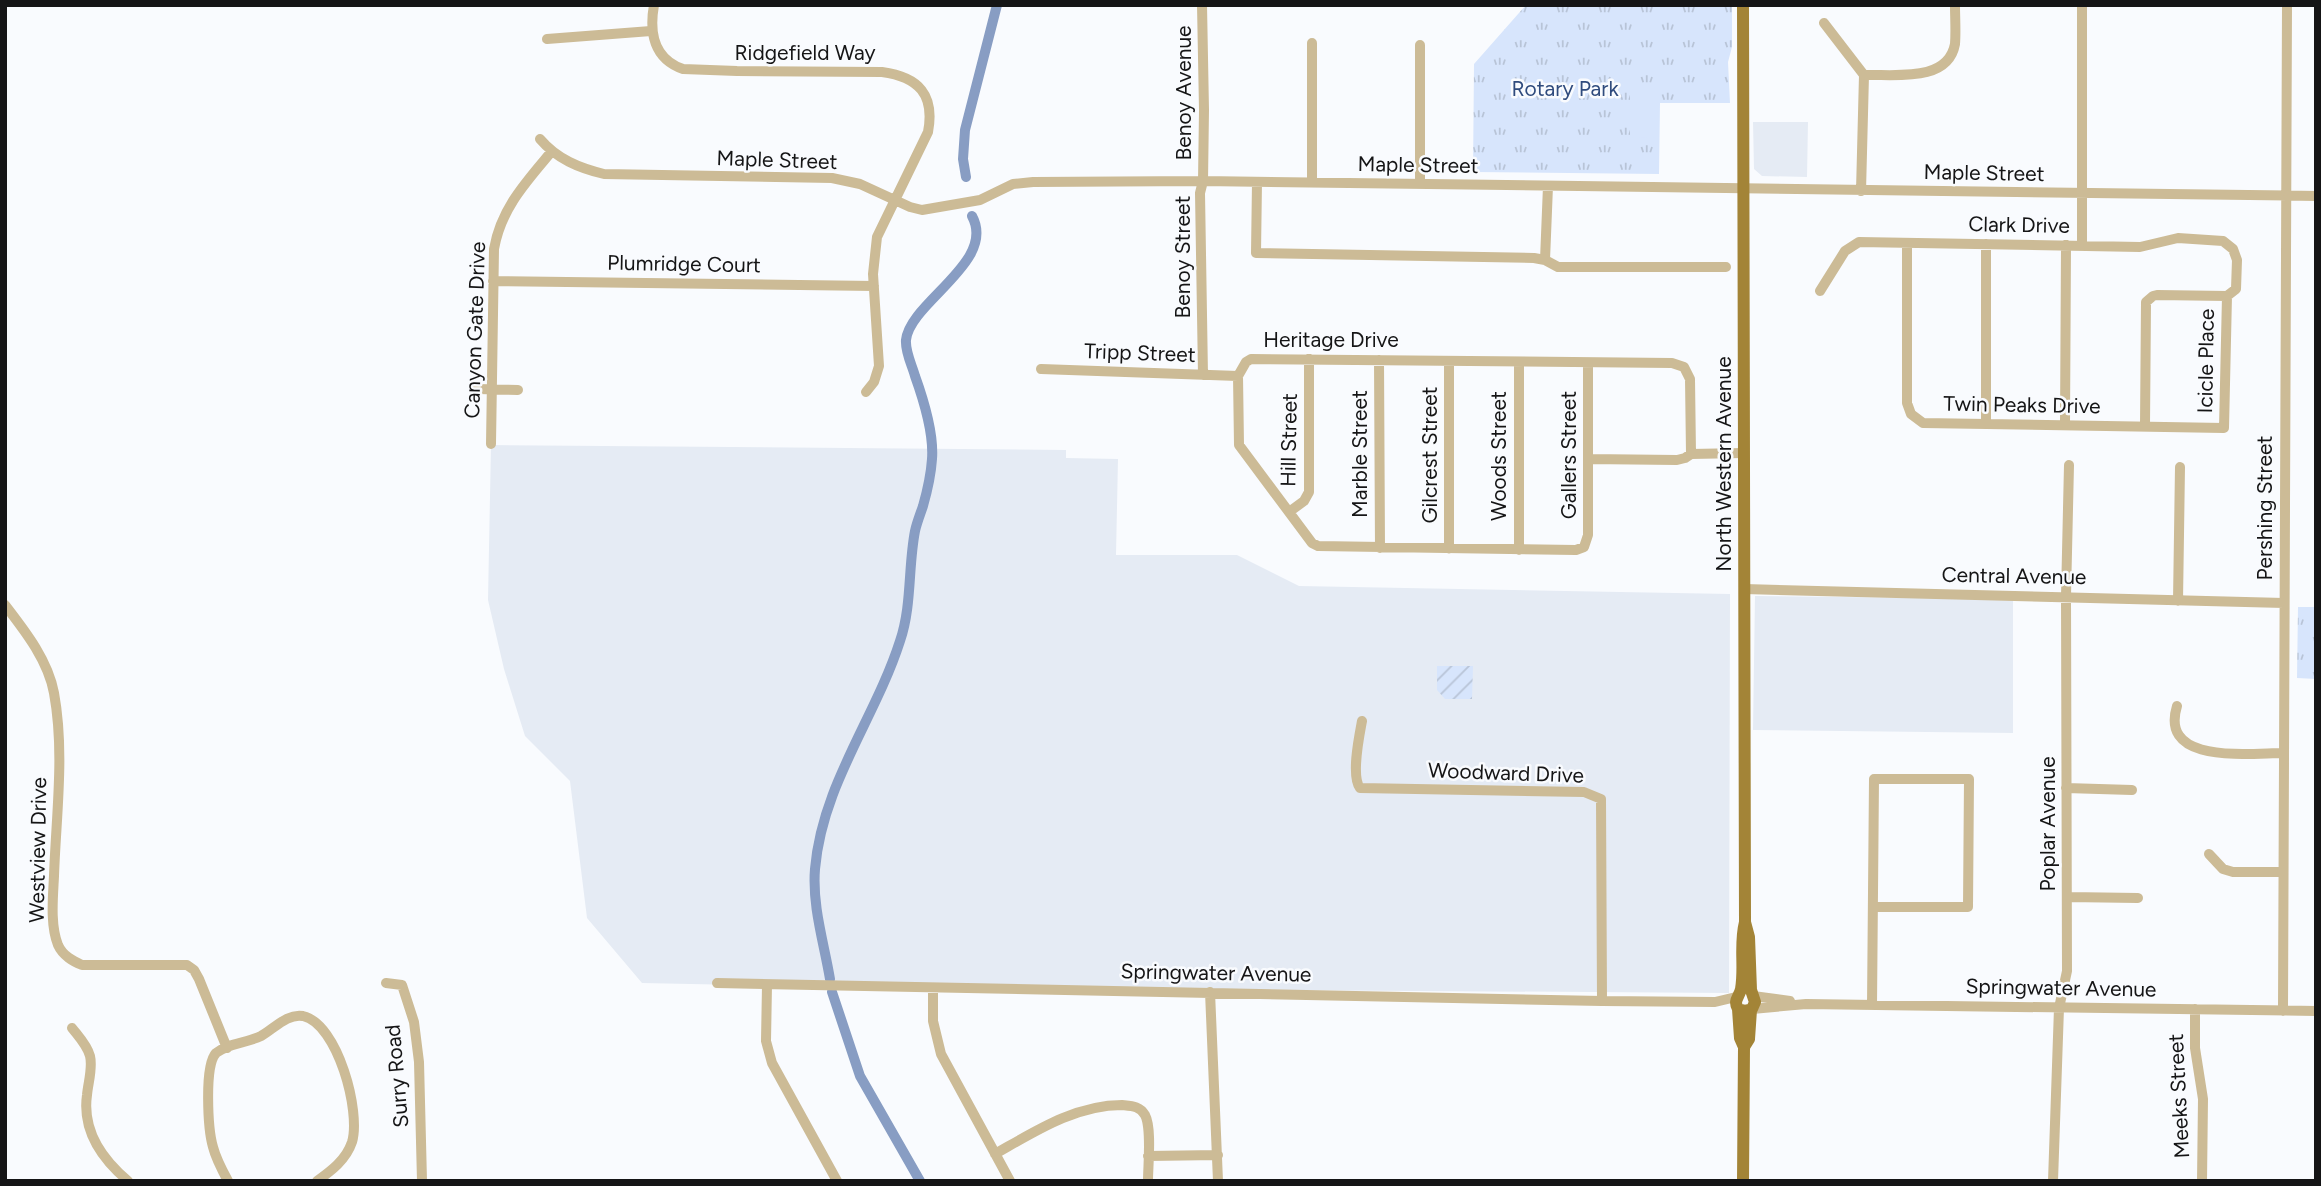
<svg xmlns="http://www.w3.org/2000/svg" width="2321" height="1186" viewBox="0 0 2321 1186" font-family="Figtree,sans-serif">
  <defs>
    <pattern id="grass-tufts" width="24" height="20" patternUnits="userSpaceOnUse" patternTransform="scale(1.75)"><rect width="24" height="20" fill="#d7e5fc"/><path d="M3 7l-1-3M5 7V3M7 7l1-3M15 17l-1-3M17 17v-4M19 17l1-3" fill="none" stroke="#b8c4d7"/></pattern>
    <pattern id="garden-furrows" width="10" height="10" patternUnits="userSpaceOnUse" patternTransform="scale(1.75)"><rect width="10" height="10" fill="#d7e5fc"/><path d="M-1 1l2-2M0 10L10 0M9 11l2-2" fill="none" stroke="#b8c4d7"/></pattern>
  </defs>
  <rect width="100%" height="100%" fill="#f9fbfe"/>
  <!-- built -->
  <path fill="#e5ebf4" d="M1753,122H1808L1807,177L1762,176L1754,169Z
    M491,445L1066,450V458L1118,459L1116,555H1237L1299,586L1730,594L1729,993L840,987L642,983L587,918L570,781L525,736L504,669L488,600Z
    M1755,596L2013,599V733L1753,730Z"/>
  <!-- grass -->
  <path fill="url(#grass-tufts)" d="M1526,5H1732V47L1728,62L1730,103H1660L1659,174L1473,172L1474,64Z
    M2298,607H2316V679L2297,678Z"/>
  <!-- garden -->
  <path fill="url(#garden-furrows)" d="M1437,666H1473L1472,699H1445L1437,690Z"/>
  <!-- pitch -->
  <path fill="#d7e5fc" d="M1630,94H1656V137L1630,138Z"/>
  <g fill="none" stroke-linecap="round" stroke-linejoin="round">
    <!-- canal -->
    <path stroke="#889dc3" stroke-width="10" d="M966,177L963,159L965,130L997,5
      M830,979C824,943 812,906 815,869C822,785 875,719 900,641C912,606 908,567 915,531C917,522 920,515 923,506C927,492 931,474 932,459C934,433 924,401 915,376C912,365 905,352 906,340C910,302 997,262 972,216
      M832,992L860,1076L920,1181"/>
    <!-- minor -->
    <path stroke="#ccbb96" stroke-width="10" d="M654,5C649,33 654,59 683,69L737,71L882,72C919,77 935,95 928,132L877,237L873,274L879,366L874,382L866,392
      M1202,5L1204,110L1203,181L1200,193L1203,375
      M1824,23L1864,75
      M547,39L651,31
      M1420,45V184
      M1864,75C1894,74 1948,83 1955,44C1956,32 1955,18 1955,5
      M540,139C557,159 579,168 604,174L832,178L860,184L910,207L922,210L980,200L1013,184L1033,182L1203,181L2316,196
      M1257,182L1256,253L1534,258L1545,260
      M1312,183V43
      M1548,186L1545,260L1558,267H1726
      M1861,191L1864,75
      M1907,243V403L1911,414L1923,423L2224,428L2227,296
      M1986,244V423
      M2082,245V5
      M493,281L874,286
      M1820,291L1845,251L1859,242L2140,247L2178,238L2223,241L2233,249L2237,260L2236,289L2227,296L2157,295L2153,296L2146,302L2145,425
      M1379,360L1380,548
      M1449,361V549
      M1519,362V550
      M1588,363V535L1584,547L1576,550L1318,546L1312,543L1239,445L1238,376L1246,362L1251,359L1672,363L1684,367L1690,379L1691,454
      M1041,369L1238,376
      M477,389L518,390
      M2065,424L2066,245
      M491,444L494,249C501,208 527,181 552,151
      M1588,459L1677,460L1685,458L1691,454L1743,453
      M1289,512L1304,501L1309,492V359
      M1744,589L2284,603
      M2178,601L2180,467
      M5,605C25,631 48,660 54,693C65,753 56,816 54,876C53,897 50,925 58,945C63,956 73,961 82,965H187L194,970L199,979L227,1048
      M2177,706C2159,765 2249,753 2283,753
      M1362,721C1359,737 1351,776 1360,788L1584,792L1601,799L1602,1001
      M2066,788L2132,790
      M2209,854L2223,869L2233,872H2282
      M2068,897L2138,898
      M386,983L402,985L414,1022L419,1062L422,1181
      M717,983L1602,1001L1715,1002L1736,997
      M767,985L766,1041L772,1063L837,1181
      M933,988V1021L941,1054L1010,1181
      M1210,992L1218,1181
      M1753,996L1790,1001
      M1872,1005L1874,779H1969L1968,907H1873
      M1752,1009L1806,1004L2316,1011
      M2195,1009V1048L2203,1099L2202,1181
      M2283,1011L2287,5
      M72,1028C79,1037 87,1045 90,1056C93,1068 88,1083 87,1095C82,1130 102,1159 128,1181
      M995,1154C1034,1132 1075,1105 1122,1105C1132,1106 1140,1106 1145,1115C1152,1128 1148,1165 1148,1181
      M1148,1156L1218,1155
      M228,1181C222,1170 216,1159 213,1147C208,1130 204,1066 216,1053C228,1043 247,1043 261,1036C274,1029 287,1013 303,1016C338,1024 361,1112 352,1142C346,1160 331,1171 317,1181
      M2053,1181L2059,1008L2067,971L2066,596L2069,465"/>
    <!-- major -->
    <path stroke="#a38437" stroke-width="12" d="M1743,5L1745,922L1749,937L1751,990L1755,1002L1752,1009L1745,1011L1738,1009C1733,1000 1739,998 1741,989C1745,967 1739,945 1745,922
      M1738,1009L1740,1038L1744,1047L1743,1181
      M1744,1047L1749,1039L1751,1010"/>
  </g>
  <g text-anchor="middle" stroke-width="5" stroke-linejoin="round" paint-order="stroke">
    <!-- street labels -->
    <g font-size="21" fill="#151516" stroke="#f9fbfe">
      <text x="805" y="60">Ridgefield Way</text>
      <text transform="translate(1184 93) rotate(-90)" y="7">Benoy Avenue</text>
      <text transform="translate(777 160) rotate(2)" y="7">Maple Street</text>
      <text transform="translate(1418 165) rotate(1)" y="7">Maple Street</text>
      <text transform="translate(1984 173) rotate(1)" y="7">Maple Street</text>
      <text transform="translate(2019 225) rotate(1)" y="7">Clark Drive</text>
      <text transform="translate(1183 257) rotate(-90)" y="7">Benoy Street</text>
      <text transform="translate(684 264) rotate(1)" y="7">Plumridge Court</text>
      <text transform="translate(475 330) rotate(-88)" y="7">Canyon Gate Drive</text>
      <text x="1331" y="347">Heritage Drive</text>
      <text transform="translate(1140 353) rotate(2)" y="7">Tripp Street</text>
      <text transform="translate(2206 361) rotate(-89)" y="7">Icicle Place</text>
      <text transform="translate(2022 405) rotate(1)" y="7">Twin Peaks Drive</text>
      <text transform="translate(1289 440) rotate(-89)" y="7">Hill Street</text>
      <text transform="translate(1360 454) rotate(-90)" y="7">Marble Street</text>
      <text transform="translate(1430 455) rotate(-90)" y="7">Gilcrest Street</text>
      <text transform="translate(1569 455) rotate(-90)" y="7">Gallers Street</text>
      <text transform="translate(1499 456) rotate(-90)" y="7">Woods Street</text>
      <text transform="translate(1724 464) rotate(-90)" y="7">North Western Avenue</text>
      <text transform="translate(2265 508) rotate(-90)" y="7">Pershing Street</text>
      <text transform="translate(2014 576) rotate(1)" y="7">Central Avenue</text>
      <text transform="translate(1506 773) rotate(2)" y="7">Woodward Drive</text>
      <text transform="translate(2048 824) rotate(-90)" y="7">Poplar Avenue</text>
      <text transform="translate(38 850) rotate(-89)" y="7">Westview Drive</text>
      <text transform="translate(1216 973) rotate(1)" y="7">Springwater Avenue</text>
      <text transform="translate(2061 988) rotate(1)" y="7">Springwater Avenue</text>
      <text transform="translate(397 1076) rotate(-95)" y="7">Surry Road</text>
      <text transform="translate(2179 1096) rotate(-93)" y="7">Meeks Street</text>
    </g>
    <!-- park labels -->
    <g font-size="21" fill="#2f4b7d" stroke="#f9fbfe">
      <text x="1565" y="96">Rotary Park</text>
    </g>
  </g>
  <!-- border -->
  <rect width="2321" height="1186" fill="none" stroke="#151516" stroke-width="14"/>
</svg>
